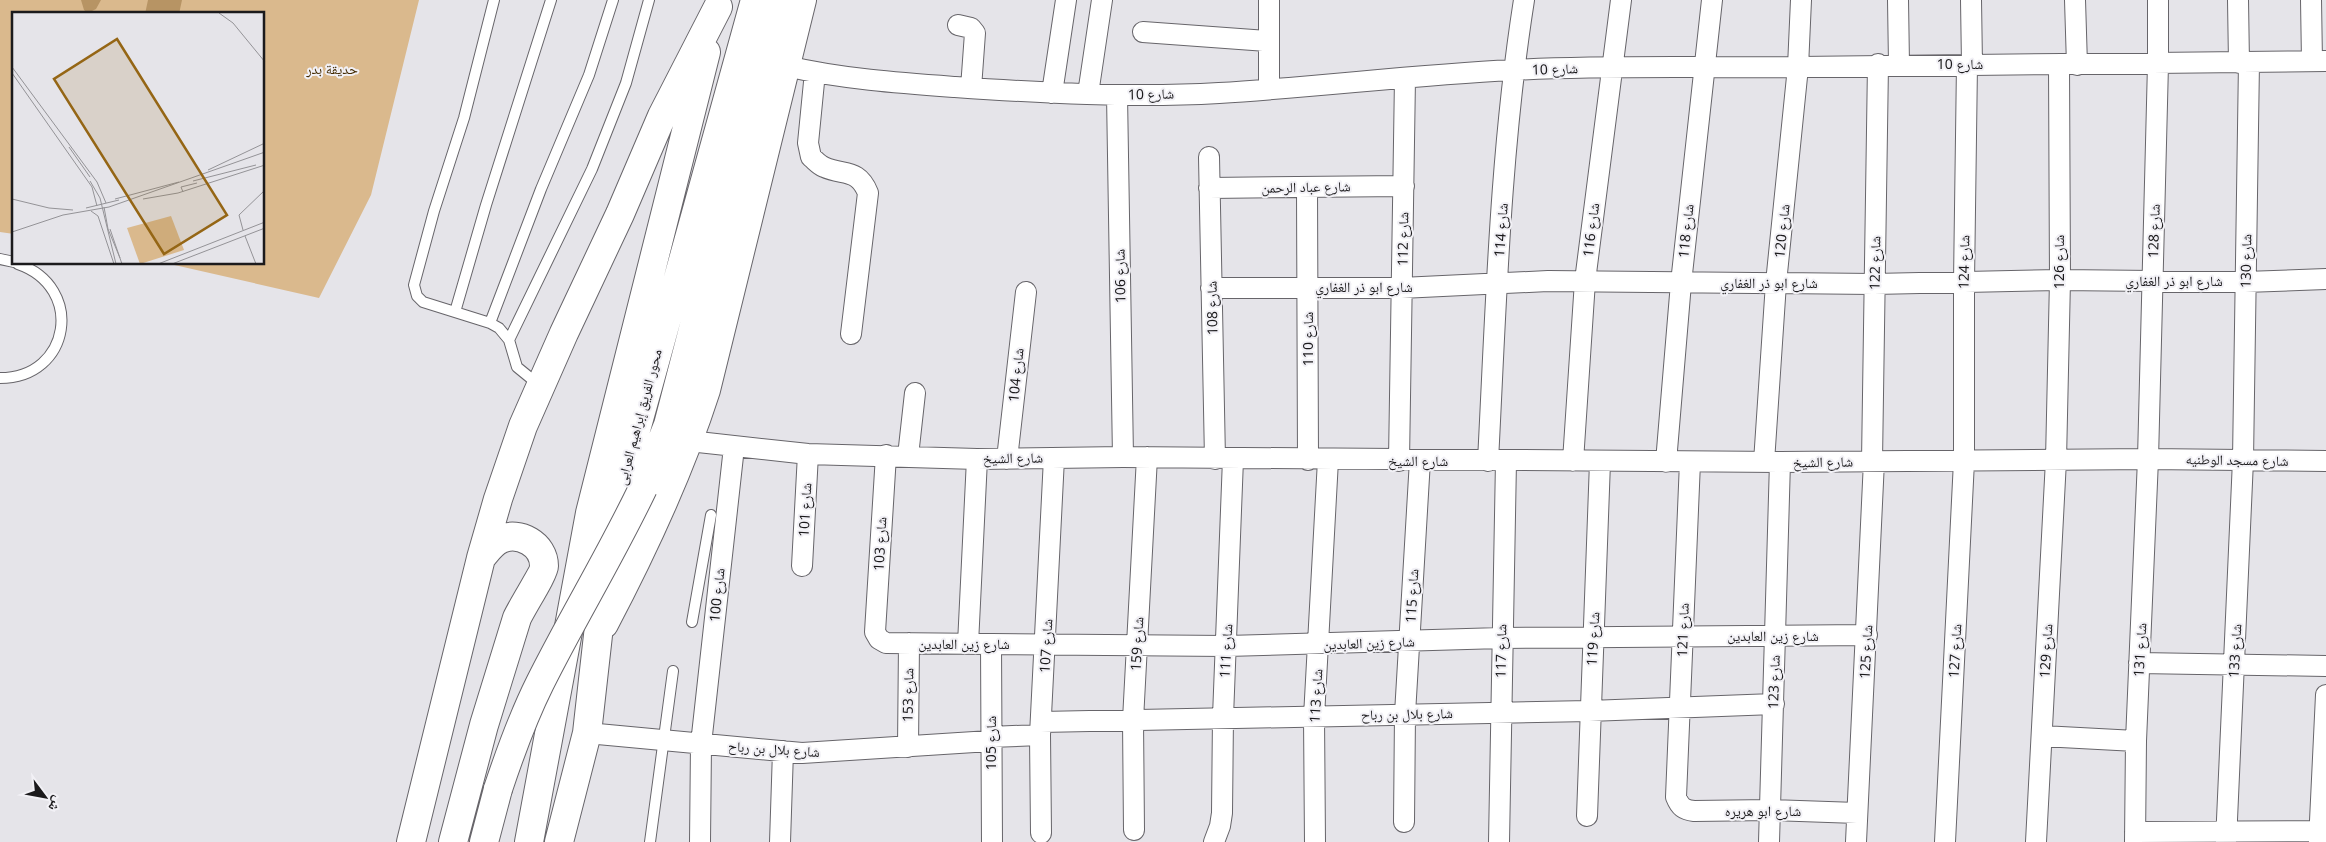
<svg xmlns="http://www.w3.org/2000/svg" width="2326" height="842" viewBox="0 0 2326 842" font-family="'Noto Sans','Noto Naskh Arabic',sans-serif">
  <rect width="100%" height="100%" fill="#e5e4e9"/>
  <!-- green -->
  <path fill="#dab98d" d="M0,0H419L371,195L319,298L170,264H264V14H14V234L0,232Z"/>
  <!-- water -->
  <path fill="#b79464" d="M81,0H101L96,9L88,13L84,10Z
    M148,0H182L179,14H145Z"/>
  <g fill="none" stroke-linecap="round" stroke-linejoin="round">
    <!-- service casing -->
    <g stroke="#67656a" stroke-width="12">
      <path id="service" d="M494,0L464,118L434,211L414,285L417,296L423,302L490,323L499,328L509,340L517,367L539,385
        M0,259L14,262
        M455,312L486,205L551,0
        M490,323L541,189L589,75L613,0
        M509,340L592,169L626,83L649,0
        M0,378C71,378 85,287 18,264
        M692,622L711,515
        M650,842L673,671"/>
    </g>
    <!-- minor casing -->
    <g stroke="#67656a" stroke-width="22">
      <path id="minor" d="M1898,0L1899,64
        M1971,0L1972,64
        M2075,0L2077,65
        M2238,0L2239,63
        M2311,0L2312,61
        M958,25L971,28L975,33L971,88
        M1143,32L1267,41
        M786,66C842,79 899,83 955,87C1043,93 1131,98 1219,93C1317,87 1414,75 1512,70C1608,65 1703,68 1799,67C1975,64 2150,64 2326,61
        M815,72L808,143L811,157C815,160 819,165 824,167C844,176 858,168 868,193L851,334
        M1269,89V0
        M1052,93L1066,0
        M1088,94L1102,0
        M1117,95L1123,457
        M1209,157L1215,459
        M1209,188L1404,186
        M1307,188L1308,460
        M1211,288H1401L1548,281L1874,284L2060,280L2245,282L2326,279
        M689,441L808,454L977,459L1123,457L1780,462L2148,459L2326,461
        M886,455L875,632L879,639L886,643L1227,646L1501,638L1867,635
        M908,456L915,393
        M1007,459L1026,292
        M1399,461L1405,78
        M1488,461C1496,307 1500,152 1524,0
        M1573,461L1585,281L1621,0
        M1872,461L1878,64
        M1666,462L1681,283L1712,0
        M1690,462L1676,797C1680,807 1684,810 1694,811L1770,810L1857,813
        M1764,462L1776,283L1798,67L1801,0
        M802,566L808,454
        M968,644L977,459
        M991,644L992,842
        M2139,663L2326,666
        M1041,722L1589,711L1774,704
        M587,733L802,753L990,741
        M2042,736L2136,741
        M990,737L1040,735
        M908,747L909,643
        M1587,816L1600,462
        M1404,822L1405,714L1420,460
        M1134,830L1133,720L1147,457
        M2135,832L2326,831
        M1041,833L1040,735L1054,458
        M700,842L701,744L734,447
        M780,842L783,751
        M1214,842L1220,826L1222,813L1223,717L1233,459
        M1315,842L1314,717L1328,460
        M1499,842L1506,461
        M1769,842L1780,462
        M1856,842L1874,461
        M1945,842L1964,461V282L1967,64
        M2036,842L2056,460L2060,280L2059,65
        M2135,842L2136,741L2148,459L2158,64V0
        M2226,842L2243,460L2249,62
        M2319,842L2326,695"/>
    </g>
    <!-- secondary casing -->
    <g stroke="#67656a" stroke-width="30">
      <path id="secondary" d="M643,488L668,425L779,0
        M604,624C644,548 680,471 706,390L802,0
        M411,842L481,558L498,499L523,426L564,333L620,214L662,116L718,7
        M453,842L484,725L517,618C522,607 544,573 544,566C544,544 519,531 501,539C492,543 487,551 481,558
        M484,842L498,789
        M529,842L590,513L706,52
        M559,842L587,733L606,564L618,495L755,0"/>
    </g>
    <!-- service -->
    <use href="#service" stroke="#fff" stroke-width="10"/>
    <!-- minor -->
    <use href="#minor" stroke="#fff" stroke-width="20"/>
    <!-- secondary -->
    <use href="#secondary" stroke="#fff" stroke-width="28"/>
    <!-- secondary-bridge casing -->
    <g stroke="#67656a" stroke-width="30" stroke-linecap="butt">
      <path id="secondary-bridge" d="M498,789C510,753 523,717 540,683C573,617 611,555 643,488"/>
    </g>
    <!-- secondary-bridge -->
    <use href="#secondary-bridge" stroke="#fff" stroke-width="28"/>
  </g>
  <g text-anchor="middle" stroke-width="4" stroke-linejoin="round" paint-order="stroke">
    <!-- street labels -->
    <g font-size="14" fill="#1b1a1c" stroke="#f2f1f6">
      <text x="1960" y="69">شارع 10</text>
      <text transform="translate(1555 69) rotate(-2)" y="5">شارع 10</text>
      <text transform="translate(1151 94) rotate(-1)" y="5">شارع 10</text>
      <text transform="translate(1306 187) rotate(-1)" y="5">شارع عباد الرحمن</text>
      <text transform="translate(1501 230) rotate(-86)" y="5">شارع 114</text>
      <text transform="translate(1591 230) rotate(-83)" y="5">شارع 116</text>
      <text transform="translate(1686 231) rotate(-84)" y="5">شارع 118</text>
      <text transform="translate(1782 231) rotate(-84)" y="5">شارع 120</text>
      <text transform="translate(2154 231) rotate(-88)" y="5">شارع 128</text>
      <text transform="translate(1403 239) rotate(-89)" y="5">شارع 112</text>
      <text transform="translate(2246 261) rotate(-89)" y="5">شارع 130</text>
      <text transform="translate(1964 262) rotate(-89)" y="5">شارع 124</text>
      <text transform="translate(2059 262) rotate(-90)" y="5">شارع 126</text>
      <text transform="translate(1875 263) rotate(-89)" y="5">شارع 122</text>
      <text transform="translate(1120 276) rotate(-91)" y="5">شارع 106</text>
      <text x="2174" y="286">شارع ابو ذر الغفاري</text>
      <text x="1769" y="288">شارع ابو ذر الغفاري</text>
      <text x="1364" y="292">شارع ابو ذر الغفاري</text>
      <text transform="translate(1212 308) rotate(-91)" y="5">شارع 108</text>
      <text transform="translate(1308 339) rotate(-90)" y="5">شارع 110</text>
      <text transform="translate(1016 375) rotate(-84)" y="5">شارع 104</text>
      <text transform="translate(639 417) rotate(-75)" y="5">محور الفريق إبراهيم العرابى</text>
      <text transform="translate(1013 458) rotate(-1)" y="5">شارع الشيخ</text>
      <text transform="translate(2237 460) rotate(1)" y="5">شارع مسجد الوطنيه</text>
      <text x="1418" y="466">شارع الشيخ</text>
      <text transform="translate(1823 462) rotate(-1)" y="5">شارع الشيخ</text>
      <text transform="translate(805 510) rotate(-87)" y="5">شارع 101</text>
      <text transform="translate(880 544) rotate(-87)" y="5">شارع 103</text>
      <text transform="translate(717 595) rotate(-84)" y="5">شارع 100</text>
      <text transform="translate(1412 596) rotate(-87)" y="5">شارع 115</text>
      <text transform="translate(1683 630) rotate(-88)" y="5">شارع 121</text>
      <text x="1773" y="641">شارع زين العابدين</text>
      <text transform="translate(1593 639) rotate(-87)" y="5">شارع 119</text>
      <text transform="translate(1369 643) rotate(-2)" y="5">شارع زين العابدين</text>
      <text x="964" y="649">شارع زين العابدين</text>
      <text transform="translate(1137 644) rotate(-87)" y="5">شارع 159</text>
      <text transform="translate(1046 646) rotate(-87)" y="5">شارع 107</text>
      <text transform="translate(2140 650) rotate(-87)" y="5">شارع 131</text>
      <text transform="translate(1226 651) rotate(-87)" y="5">شارع 111</text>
      <text transform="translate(1501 651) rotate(-89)" y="5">شارع 117</text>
      <text transform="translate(1955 651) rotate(-87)" y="5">شارع 127</text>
      <text transform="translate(2046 651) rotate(-87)" y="5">شارع 129</text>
      <text transform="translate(2235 651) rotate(-87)" y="5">شارع 133</text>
      <text transform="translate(1866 652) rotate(-87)" y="5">شارع 125</text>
      <text transform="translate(1774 682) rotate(-88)" y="5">شارع 123</text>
      <text transform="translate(908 695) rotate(-89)" y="5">شارع 153</text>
      <text transform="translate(1316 696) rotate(-87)" y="5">شارع 113</text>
      <text transform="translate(1407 714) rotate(-1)" y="5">شارع بلال بن رباح</text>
      <text transform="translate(991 743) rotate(-90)" y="5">شارع 105</text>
      <text transform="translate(774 749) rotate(4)" y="5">شارع بلال بن رباح</text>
      <text x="1763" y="816">شارع ابو هريره</text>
    </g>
    <!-- park labels -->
    <g font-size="14" fill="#422a01" stroke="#f2f1f6">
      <text x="332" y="74">حديقة بدر</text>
    </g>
  </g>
  <!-- overview -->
  <g transform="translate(12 12)">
    <rect width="252" height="252" fill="#e5e4e9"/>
    <path d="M159,204L172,238L128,252L115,216Z" fill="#dab98d"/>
    <path fill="none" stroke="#949397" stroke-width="1" d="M207,1L221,11L253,50M0,55L85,170L94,191M0,61L80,175L85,194M57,135L78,165M196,158L253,131M78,169L88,186L104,252M181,169L244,153M171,180L169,175L185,171M0,187L37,196L61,198M103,187L167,170M131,187L166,181L253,153M92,195L96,217L108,246M74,196L107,188M79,199L86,204L102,252M98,217L110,252M231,218L227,203L253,178M0,220L51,203L97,195L253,140M233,224L244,252M146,252L253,210M160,252L253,216"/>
    <path fill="#956615" fill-opacity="0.15" stroke="#956615" stroke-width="2.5" d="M105,27L215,203L152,242L42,67Z"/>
    <rect width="252" height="252" fill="none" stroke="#1b1a1c" stroke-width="2.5"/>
  </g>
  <!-- north arrow -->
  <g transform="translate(45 797) rotate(122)" stroke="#f2f1f6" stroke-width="4" paint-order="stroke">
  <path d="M0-4L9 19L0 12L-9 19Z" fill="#1b1a1c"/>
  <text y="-8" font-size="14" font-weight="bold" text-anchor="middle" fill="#1b1a1c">ش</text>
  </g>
</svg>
